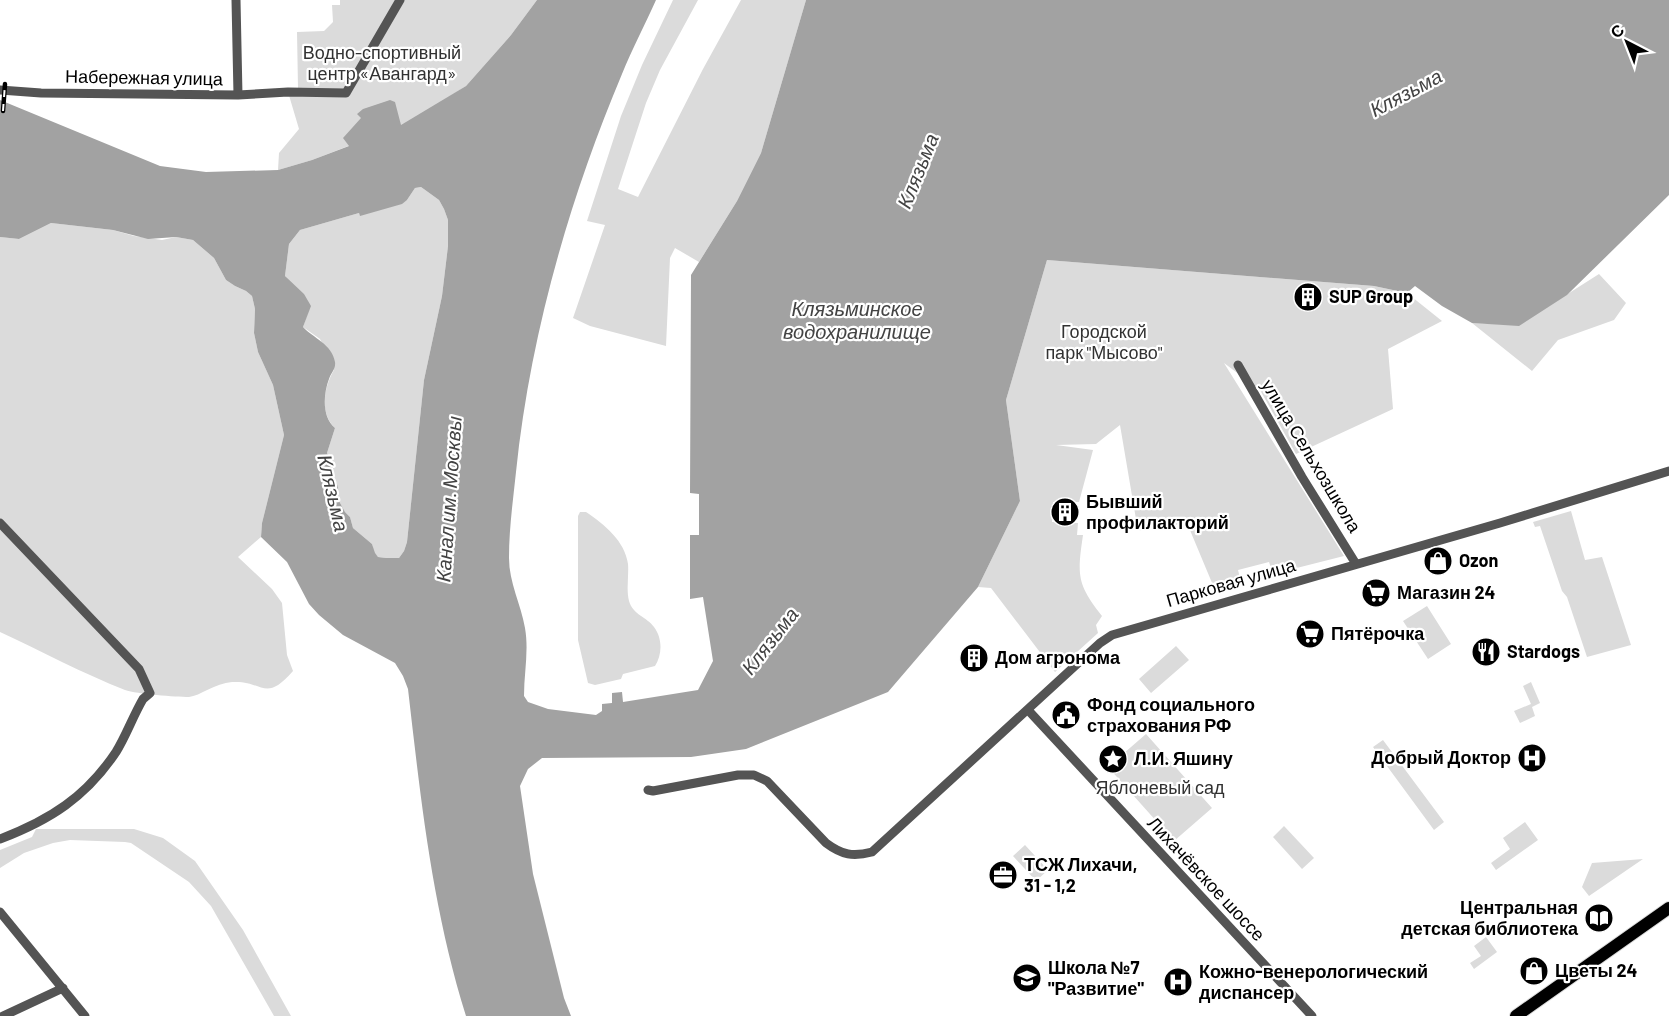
<svg xmlns="http://www.w3.org/2000/svg" width="1669" height="1016" viewBox="0 0 1669 1016" font-family="Barlow,sans-serif">
  <rect width="100%" height="100%" fill="#fff"/>
  <!-- green -->
  <path fill="#dbdbdb" d="M340,0H537L511,35L466,86L408,123L312,160L278,170L279,153L299,129L288,92L298,88L297,32L324,31L333,22L332,5H340Z
    M673,0H698L660,70L646,103L618,189L638,197L703,69L741,0H806L761,153L737,201L699,262L675,248L670,258L666,346L590,326L573,318L605,225L587,221L621,116L642,65Z
    M421,187L439,200L444,209L448,220V246L442,296L424,380L407,542L404,551L399,558H386L378,557L374,553L372,544L353,528L350,517L345,512L339,501L338,486L334,479L333,465L327,453L335,428C319,413 324,387 334,370L320,339L303,327L310,306L285,276L289,244L300,230L359,213L360,215L407,200L415,188Z
    M51,223L113,230L134,236L162,240L176,237L193,240L214,258L226,280L235,286L246,291L252,296L255,309L254,333L258,352L273,385L284,435L262,523L261,537L238,557L272,589L282,603L287,655L293,671C264,704 264,680 232,682C215,683 200,696 189,697C176,697 137,694 125,690C84,674 41,651 0,632V237L19,239Z
    M1047,260L1374,286L1407,293L1442,321L1388,349L1393,409L1296,454L1260,390L1224,363L1344,556L1273,574L1269,562L1238,570L1241,582L1215,590L1187,523L1138,531L1120,425L1096,444L1056,445L1093,450L1079,502H1053L1052,522L1078,523L1077,535H1083C1077,576 1077,584 1102,616L1096,625L1098,633L1055,672L991,588L978,587L1020,501L1006,400Z
    M1599,274L1626,303L1614,320L1558,340L1532,371L1472,323L1519,325Z
    M1571,511L1585,560L1602,557L1631,645L1587,657L1567,597L1562,591L1540,526L1535,527L1533,522Z
    M580,512H586C604,524 625,541 628,564C629,576 626,589 629,601C633,615 647,617 654,627C663,639 662,655 655,666L623,674L621,679L595,685L588,683L578,640V516Z
    M1427,606L1451,644L1428,659L1403,621Z
    M1176,646L1189,660L1151,693L1139,679Z
    M1531,682L1540,703L1532,707L1535,716L1520,723L1514,711L1531,704L1523,686Z
    M1146,734L1212,808L1174,841L1108,767Z
    M1383,740L1444,822L1434,830L1373,747Z
    M1525,822L1538,840L1496,870L1491,863L1510,849L1503,838Z
    M1284,826L1314,858L1302,869L1273,837Z
    M36,829H134L163,838L195,861L243,930L291,1016H274L211,906L189,882L131,843L125,842L70,840L53,843L24,853L0,868V850L32,837Z
    M1025,845L1048,870L1036,881L1013,856Z
    M1643,859L1589,896L1582,887L1592,863Z
    M1486,937L1497,952L1474,969L1470,963L1481,956L1474,946Z"/>
  <!-- water -->
  <path fill="#a2a2a2" fill-rule="evenodd" d="M537,0H656C645,25 632,49 622,74C569,200 530,336 516,472C513,500 509,529 509,558C509,583 521,604 525,628C529,651 524,673 524,696L528,702L548,709L596,715L602,711V704L612,703V693L622,692L623,702L698,690L713,661L703,597L690,599V535H699V494L690,493L691,275L737,201L761,153L806,0H1669V195L1567,295L1519,326L1472,323L1442,306L1415,286L1407,293L1374,286L1047,260L1006,400L1020,501L978,587L888,692L746,749L691,757L542,758L528,769L520,786L533,874L564,998L571,1016H466C432,907 421,801 408,689L403,676L395,663L343,635L319,615L309,604L287,562L261,537L262,523L284,435L273,385L258,352L254,333L255,309L252,296L246,291L235,286L226,280L214,258L193,240L176,237L148,239L113,230L51,223L19,239L0,237V100L160,166L206,172L278,170L312,160L349,146L343,138L361,118L357,114L363,109L390,100L395,102L401,125L466,86L511,35ZM421,187L439,200L444,209L448,220V246L442,296L424,380L407,542L404,551L399,558H386L378,557L375,553L372,544L353,528L350,517L345,512L339,501L338,486L334,479L333,465L327,453L335,428C322,417 323,395 329,379C331,373 336,369 335,362C332,344 313,338 303,327L311,306L304,294L285,276L289,244L300,230L359,213L360,216L402,204L407,200L415,188Z"/>
  <g fill="none" stroke-linecap="round" stroke-linejoin="round">
    <!-- major casing -->
    <g stroke="#dbdbdb" stroke-width="14">
      <path id="major" d="M1516,1016L1669,908"/>
    </g>
    <!-- minor -->
    <path stroke="#545454" stroke-width="9" d="M236,0L238,95
      M0,90L41,93L238,95L288,92L346,93L400,0
      M1238,365L1302,477L1356,564
      M0,523L139,669L150,693L143,699C133,716 126,736 116,752C86,797 50,820 0,839
      M1028,710L1312,1016
      M648,790L653,791L738,775H754L767,781L826,843C842,855 853,857 872,852L1100,643L1112,635L1500,523L1669,471
      M0,912L85,1016
      M3,1016L63,988"/>
    <!-- major -->
    <use href="#major" stroke="#000" stroke-width="12"/>
    <!-- rail casing -->
    <g stroke="#000" stroke-width="4.5">
      <path id="rail" d="M3,111L5,84"/>
    </g>
    <!-- rail -->
    <use href="#rail" stroke="#fff" stroke-width="2" stroke-dasharray="7" stroke-linecap="butt"/>
  </g>
  <!-- icons -->
  <defs>
    <g id="building-disc" transform="scale(1.5)"><circle r="9.5" fill="#000" stroke="#fff"/><path d="M-4-6H4V6H1V3H-1V6H-4ZM-2.5-4.3h1.7v1.8h-1.7ZM.8-4.3h1.7v1.8H.8ZM-2.5-1h1.7V.8h-1.7ZM.8-1h1.7V.8H.8Z" fill="#fff"/></g>
    <g id="shop-disc" transform="scale(1.5)"><circle r="9.5" fill="#000" stroke="#fff"/><path d="M-5-2.5h2.3a2.7 3.5 0 0 1 5.4 0H5L5.5 6h-11ZM-1.5-2.5h3a1.5 2.3 0 0 0-3 0Z" fill="#fff"/></g>
    <g id="supermarket-disc" transform="scale(1.5)"><circle r="9.5" fill="#000" stroke="#fff"/><path d="M-6-5.5h2.5l.6 2H6L4.5 2H-2.5L-4.4-4H-6ZM-1.5 3.2a1.3 1.3 0 1 0 .1 0ZM3 3.2a1.3 1.3 0 1 0 .1 0Z" fill="#fff"/></g>
    <g id="restaurant-disc" transform="scale(1.5)"><circle r="9.5" fill="#000" stroke="#fff"/><path d="M-5-6h1v4h1v-4h1v4h1v-4h1v5L-1.5 .5V6h-2V.5L-5-1ZM5-6V6H3V1.5H1.5Q1.5-4 5-6Z" fill="#fff"/></g>
    <g id="civic-disc" transform="scale(1.5)"><circle r="9.5" fill="#000" stroke="#fff"/><path d="M-.6-6.5H3V-4.5H.6V-3L4-1V1h2V6H-6V1h2V-1L-.6-3ZM-1.2 2.5V6h2.4V2.5Z" fill="#fff"/></g>
    <g id="hospital-disc" transform="scale(1.5)"><circle r="9.5" fill="#000" stroke="#fff"/><path d="M-5-5h3v3.5h4V-5h3V5h-3V1.5h-4V5h-3Z" fill="#fff"/></g>
    <g id="sight-disc" transform="scale(1.5)"><circle r="9.5" fill="#000" stroke="#fff"/><path d="M0-6L1.8-2.2L6-1.7L2.9 1.2L3.7 5.4L0 3.3L-3.7 5.4L-2.9 1.2L-6-1.7L-1.8-2.2Z" fill="#fff"/></g>
    <g id="office-disc" transform="scale(1.5)"><circle r="9.5" fill="#000" stroke="#fff"/><path d="M-6-3h4V-5.5h4V-3h4V5H-6ZM-1-4.5V-3h2v-1.5ZM-6 0V1H6V0Z" fill="#fff"/></g>
    <g id="library-disc" transform="scale(1.5)"><circle r="9.5" fill="#000" stroke="#fff"/><path d="M-6-4Q-3-5.5-.7-3.5V5Q-3 3-6 4ZM6-4Q3-5.5 .7-3.5V5Q3 3 6 4Z" fill="#fff"/></g>
    <g id="school-disc" transform="scale(1.5)"><circle r="9.5" fill="#000" stroke="#fff"/><path d="M0-5L7-2L0 1L-7-2ZM-4 1L0 2.5L4 1V4Q0 6-4 4Z" fill="#fff"/></g>
  </defs>
  <g fill-rule="evenodd">
    <use href="#building-disc" x="1308" y="297"/>
    <use href="#building-disc" x="1065" y="512"/>
    <use href="#shop-disc" x="1438" y="561"/>
    <use href="#supermarket-disc" x="1376" y="593"/>
    <use href="#supermarket-disc" x="1310" y="634"/>
    <use href="#restaurant-disc" x="1486" y="652"/>
    <use href="#building-disc" x="974" y="658"/>
    <use href="#civic-disc" x="1066" y="715"/>
    <use href="#hospital-disc" x="1532" y="758"/>
    <use href="#sight-disc" x="1113" y="759"/>
    <use href="#office-disc" x="1003" y="875"/>
    <use href="#library-disc" x="1599" y="918"/>
    <use href="#shop-disc" x="1534" y="971"/>
    <use href="#school-disc" x="1027" y="978"/>
    <use href="#hospital-disc" x="1178" y="982"/>
  </g>
  <g text-anchor="middle" stroke-width="4.5" stroke-linejoin="round" paint-order="stroke">
    <!-- park labels -->
    <g font-size="18" fill="#323232" stroke="#fff">
      <text x="382" y="59">Водно-спортивный<tspan x="382" dy="21">центр «Авангард»</tspan></text>
      <text x="1104" y="338">Городской<tspan x="1104" dy="21">парк "Мысово"</tspan></text>
      <text x="1160" y="794">Яблоневый сад</text>
    </g>
    <!-- street labels -->
    <g font-size="18" fill="#000" stroke="#fff">
      <text transform="translate(144 78) rotate(1)" y="6">Набережная улица</text>
      <text transform="translate(1311 456) rotate(59)" y="6">улица Сельхозшкола</text>
      <text transform="translate(1231 583) rotate(-16)" y="6">Парковая улица</text>
      <text transform="translate(1206 879) rotate(47)" y="6">Лихачёвское шоссе</text>
    </g>
    <!-- poi labels -->
    <g font-size="18" font-weight="bold" fill="#000" stroke="#fff" text-anchor="start">
      <text x="1329" y="303">SUP Group</text>
      <text x="1086" y="508">Бывший<tspan x="1086" dy="21">профилакторий</tspan></text>
      <text x="1459" y="567">Ozon</text>
      <text x="1397" y="599">Магазин 24</text>
      <text x="1331" y="640">Пятёрочка</text>
      <text x="1507" y="658">Stardogs</text>
      <text x="995" y="664">Дом агронома</text>
      <text x="1087" y="711">Фонд социального<tspan x="1087" dy="21">страхования РФ</tspan></text>
      <text x="1511" y="764" text-anchor="end">Добрый Доктор</text>
      <text x="1134" y="765">Л.И. Яшину</text>
      <text x="1024" y="871">ТСЖ Лихачи,<tspan x="1024" dy="21">31 - 1,2</tspan></text>
      <text x="1578" y="914" text-anchor="end">Центральная<tspan x="1578" dy="21">детская библиотека</tspan></text>
      <text x="1048" y="974">Школа №7<tspan x="1048" dy="21">"Развитие"</tspan></text>
      <text x="1555" y="977">Цветы 24</text>
      <text x="1199" y="978">Кожно-венерологический<tspan x="1199" dy="21">диспансер</tspan></text>
    </g>
    <!-- water labels -->
    <g font-size="20" font-style="italic" fill="#434343" stroke="#fff">
      <text transform="translate(1406 93) rotate(-28)" y="7">Клязьма</text>
      <text transform="translate(918 171) rotate(-68)" y="7">Клязьма</text>
      <text x="857" y="316">Клязьминское<tspan x="857" dy="23">водохранилище</tspan></text>
      <text transform="translate(333 493) rotate(77)" y="7">Клязьма</text>
      <text transform="translate(449 499) rotate(-86)" y="7">Канал им. Москвы</text>
      <text transform="translate(770 641) rotate(-52)" y="7">Клязьма</text>
    </g>
  </g>
  <!-- north arrow -->
  <g transform="translate(1627 42) rotate(318)" stroke="#ffffff" stroke-width="4.5" paint-order="stroke">
  <path d="M0-4.5L10 22L0 15L-10 22Z" fill="#000000"/>
  <text y="-9" font-size="16" font-weight="bold" text-anchor="middle" fill="#000000">С</text>
  </g>
</svg>
